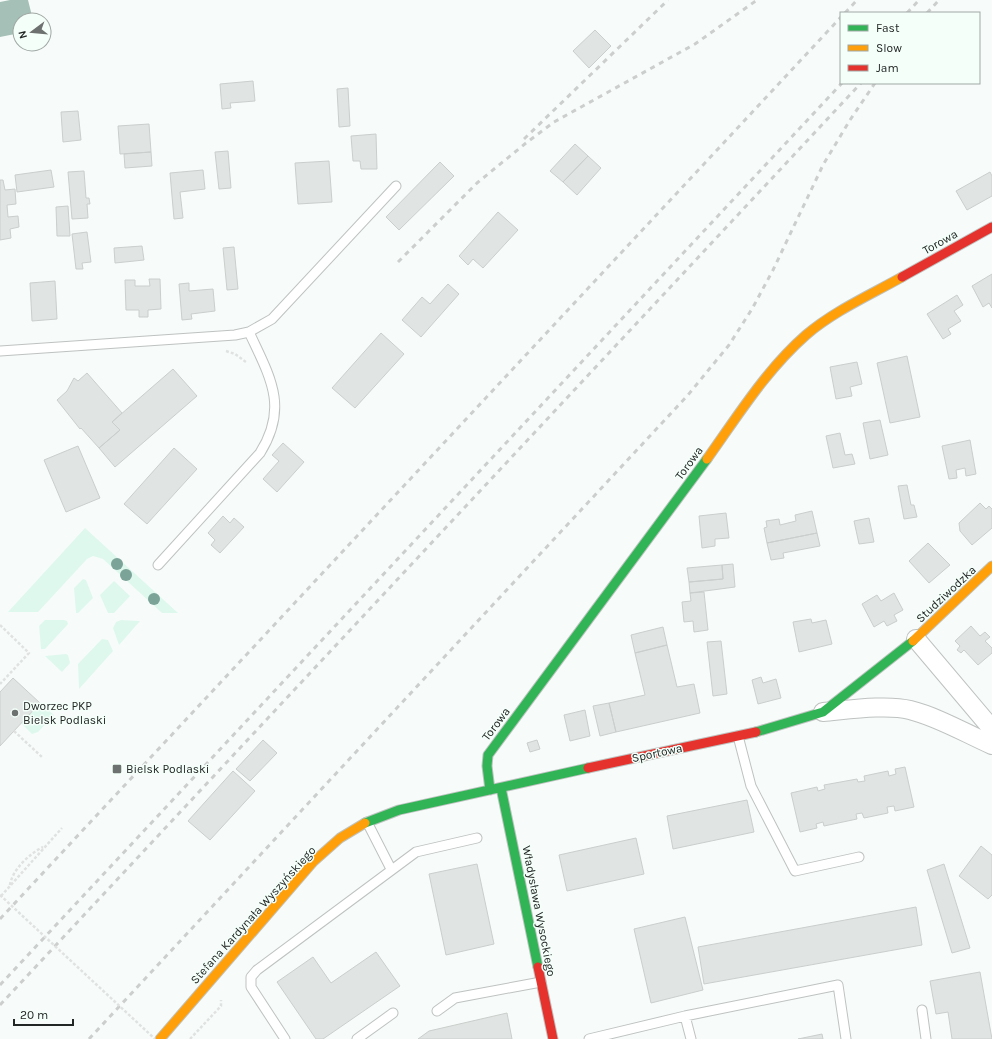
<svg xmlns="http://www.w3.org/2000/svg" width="992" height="1039" viewBox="0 0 992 1039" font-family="Karla,sans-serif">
  <rect width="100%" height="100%" fill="#f7fcfa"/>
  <!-- green -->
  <path fill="#dff8ee" d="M85,528L178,613H162L103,559L93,556L87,559L38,612H8Z
    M83,579L86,580L93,598L78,613H76L74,588Z
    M114,581L130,596L114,613H108L100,595Z
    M45,620H64L67,621L68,624L45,649H41L39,626Z
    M121,620L140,621L119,645L113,628L116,622Z
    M102,639L108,640L113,651L79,689L78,664Z
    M66,654L68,655L70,663L62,672L45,656Z
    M40,703L54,715L38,732L32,734L21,723Z"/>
  <!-- water -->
  <path fill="#a5c0b6" d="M10,0H28L33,20H20V33L0,37V2Z"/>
  <!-- building -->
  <path fill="#e0e4e2" stroke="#cacecc" d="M595,30L611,46L589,68L573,51Z
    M253,81L255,101L230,103L231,108L222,109L220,84Z
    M348,88L350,126L339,127L337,89Z
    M78,111L81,140L63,142L61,112Z
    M149,124L151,152L120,154L118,126Z
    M376,134L377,169H361L360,161H353L351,136Z
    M575,144L588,156L563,182L550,171Z
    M228,151L231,188L219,189L215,152Z
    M151,152L152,166L125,168L124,154Z
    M588,156L601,168L577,195L563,182Z
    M329,161L332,202L298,204L295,163Z
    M440,162L454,176L399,230L386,217Z
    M51,170L54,187L17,192L15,175Z
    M203,170L205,189L180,192L183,218L174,219L170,173Z
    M84,171L86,198H89L90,204H87L88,218L72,219L68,172Z
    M990,172L992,176V196L967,210L956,191Z
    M0,180H3L5,190L15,189L16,204L7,205L8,217L18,216L19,227L10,229L11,238L0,240Z
    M68,206L70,236H57L56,207Z
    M498,212L518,230L483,268L473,259L468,265L459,256Z
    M87,232L91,262L82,263L83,269H76L72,234Z
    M142,246L144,260L115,263L114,248Z
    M234,247L238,289L227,290L223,248Z
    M992,274V308L989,303L983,307L972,286Z
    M149,279H160L161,309L148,310V317H139V310H126L125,280H135V286H150Z
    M55,281L57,319L32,321L30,283Z
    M189,283V291L213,289L215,311L191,314L192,319L182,320L179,284Z
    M448,284L459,294L421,337L402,320L422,297L430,304Z
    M957,295L963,305L954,311L961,321L948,329L951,334L943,339L927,314Z
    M381,333L404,354L355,408L332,388Z
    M907,356L920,417L890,423L877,363Z
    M857,362L862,384L850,387L852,396L836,399L830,367Z
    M173,369L197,396L115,467L99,448L120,430L112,422Z
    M87,373L122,413L112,422L120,430L99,448L81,428L80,429L57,400L67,391L74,378L78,381Z
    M880,420L888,455L870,459L863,423Z
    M840,433L845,455L852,454L855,464L833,468L826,436Z
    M970,440L976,474L966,476L965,468L956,470L957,478L949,479L942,446Z
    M283,443L304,462L277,492L263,479L279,461L272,455Z
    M78,446L100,498L66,512L44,460Z
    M174,448L197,469L147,524L124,504Z
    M907,485L911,505H914L917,517L904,519L898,486Z
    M980,503L986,509L989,506L992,509V528L972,545L960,531L959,523Z
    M812,511L817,533L767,543L764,528L767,527L766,521L779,519L780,525L796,521L795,515Z
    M726,513L729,538L715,539V546L702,548L699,516Z
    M223,516L230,523L234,518L244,527L220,553L211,545L215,540L208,533Z
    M869,518L874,542L859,544L854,521Z
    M817,533L820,546L783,553L784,558L771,560L767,543Z
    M928,543L950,565L929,583L909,561Z
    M733,564L735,587L690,593L689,582L723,579L722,565Z
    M722,565L723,579L689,582L687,568Z
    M704,592L708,630L694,632L693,621L684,622L682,602L691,601L690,593Z
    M894,593L903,610L894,615L897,621L887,626L884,621L874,627L862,604L877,595L881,601Z
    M811,619L812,623L826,620L832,644L799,652L793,622Z
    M971,626L980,636L985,632L990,637L985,641L992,648V653L978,665L964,650L961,653L957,650L960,646L955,641Z
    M663,627L667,645L635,653L631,635Z
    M721,641L727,694L713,696L707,642Z
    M667,645L677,687L694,684L700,713L616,732L609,703L645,695L635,653Z
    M761,677L763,683L776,679L781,698L758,704L752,680Z
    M13,678L40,703L0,746V692Z
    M609,703L616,732L600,736L593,706Z
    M585,710L590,736L570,741L564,715Z
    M263,740L277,753L250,781L236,769Z
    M537,740L540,749L530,752L527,743Z
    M905,767L914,807L895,811L894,806L887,807L888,813L864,818L862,813L856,814L857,819L824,826L823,822L816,824L817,828L800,832L791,793L817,787L818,791L825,789L824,785L857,779L858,782L865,781L864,776L888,771L889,776L896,774L895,769Z
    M233,771L255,791L210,840L188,821Z
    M747,800L754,832L673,849L667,816Z
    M636,838L644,874L567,891L559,855Z
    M981,846L992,855V895L988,899L959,876Z
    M477,864L494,944L446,955L429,874Z
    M944,864L970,948L952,953L927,870Z
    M916,907L922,945L704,984L698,947Z
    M685,917L703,990L651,1003L634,929Z
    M376,952L400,986L323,1039H316L277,982L313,957L331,983Z
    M980,972L992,1039H952L948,1012L936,1014L930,981Z
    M507,1013L512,1039H418L429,1031Z
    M822,1034L823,1039H798Z"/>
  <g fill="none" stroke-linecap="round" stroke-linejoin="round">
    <!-- lane casing -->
    <g stroke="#bec2c0" stroke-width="11">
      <path id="lane" d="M0,351L235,335L249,332L272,319L396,186
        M158,565L260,453C289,407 270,377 249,332
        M738,736L751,786L795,871L859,857
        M367,822L391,869
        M922,1010L926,1039
        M437,1011L455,998L541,982
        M685,1016L691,1039
        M285,1039L251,987V977L257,970L416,852L477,838
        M357,1039L393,1013
        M589,1039L685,1016L838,985L846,1039"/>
    </g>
    <!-- street casing -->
    <g stroke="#bec2c0" stroke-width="20">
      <path id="street" d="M916,639L992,729
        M823,712C847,710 887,704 910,710C938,717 965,733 992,745"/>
    </g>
    <!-- fast casing -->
    <g stroke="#bec2c0" stroke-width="11">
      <path id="fast" d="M756,732L823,712L913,641
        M501,788L538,967
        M490,790L487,766L488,755L707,459
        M365,823L399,810L588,768"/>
    </g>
    <!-- slow casing -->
    <g stroke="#bec2c0" stroke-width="11">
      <path id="slow" d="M707,459C737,417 766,370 806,335C834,311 870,295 902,277
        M913,641L992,566
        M160,1039L313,862L340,838L365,823"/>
    </g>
    <!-- jam casing -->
    <g stroke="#bec2c0" stroke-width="11">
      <path id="jam" d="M902,277L992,227
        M588,768L756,732
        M538,967L553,1039"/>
    </g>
    <!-- path -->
    <path stroke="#e0e2e1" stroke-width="2.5" stroke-dasharray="3 2" stroke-linecap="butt" d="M226,351L235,354L246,362
      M0,625L29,653L0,684
      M14,731L43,758
      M10,885C12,870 30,853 43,847
      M1,896L62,828
      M190,1039L221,1006V1000"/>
    <!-- lane -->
    <use href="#lane" stroke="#fefffe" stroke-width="9"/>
    <!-- street -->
    <use href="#street" stroke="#fefffe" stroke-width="18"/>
    <!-- fast -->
    <use href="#fast" stroke="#30b455" stroke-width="9"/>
    <!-- slow -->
    <use href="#slow" stroke="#ff9f0a" stroke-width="9"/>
    <!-- jam -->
    <use href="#jam" stroke="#e5322d" stroke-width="9"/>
    <!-- rail -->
    <path stroke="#cccece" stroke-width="3" stroke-dasharray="5 5" stroke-linecap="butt" d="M845,13L857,0
      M907,13L919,0
      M927,13L939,0
      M524,139L668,0
      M398,262L477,183L526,143L554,122L695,44L757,0
      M0,919L841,17
      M0,985L842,83
      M0,1005L861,83
      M89,1039L688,395L729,345L752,309L773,270L823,165L850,120L875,83"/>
    <!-- path-bridge -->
    <path stroke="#e0e2e1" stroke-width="2.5" stroke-dasharray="3 2" stroke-linecap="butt" d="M0,895L155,1039"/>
  </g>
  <!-- trees -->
  <g fill="#7ba398">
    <circle cx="117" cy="564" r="6"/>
    <circle cx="126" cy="575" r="6"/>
    <circle cx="154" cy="599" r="6"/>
  </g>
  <!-- markers -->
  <g fill="#6d716f" stroke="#f4fffa" stroke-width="1.5">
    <circle cx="15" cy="713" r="4"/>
    <rect x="112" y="764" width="10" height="10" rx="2"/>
  </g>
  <g text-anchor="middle" stroke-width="3" stroke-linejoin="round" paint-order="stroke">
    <!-- street labels -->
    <g font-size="12" fill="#222624" stroke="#f4fffa">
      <text transform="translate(940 242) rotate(-29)" y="4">Torowa</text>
      <text transform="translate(689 463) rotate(-54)" y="4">Torowa</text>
      <text transform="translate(946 594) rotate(-43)" y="4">Studziwodzka</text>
      <text transform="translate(496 724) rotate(-53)" y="4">Torowa</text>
      <text transform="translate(657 753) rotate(-12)" y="4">Sportowa</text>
      <text transform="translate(539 911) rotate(79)" y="4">Władysława Wysockiego</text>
      <text transform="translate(253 915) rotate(-48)" y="4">Stefana Kardynała Wyszyńskiego</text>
    </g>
    <!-- poi labels -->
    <g font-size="12" fill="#222624" stroke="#f4fffa" text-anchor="start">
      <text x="23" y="710">Dworzec PKP<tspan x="23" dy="14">Bielsk Podlaski</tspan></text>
      <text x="126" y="773">Bielsk Podlaski</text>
    </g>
  </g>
  <!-- legend -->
  <rect x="840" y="12" width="140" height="72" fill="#f4fffa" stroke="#a0a8a4"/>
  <rect x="848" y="25" width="20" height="6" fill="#30b455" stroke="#a0a8a4"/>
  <text x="876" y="32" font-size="12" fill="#222624">Fast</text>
  <rect x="848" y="45" width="20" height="6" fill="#ff9f0a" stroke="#a0a8a4"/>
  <text x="876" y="52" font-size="12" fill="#222624">Slow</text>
  <rect x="848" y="65" width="20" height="6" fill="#e5322d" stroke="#a0a8a4"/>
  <text x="876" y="72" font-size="12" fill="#222624">Jam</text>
  <!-- north arrow -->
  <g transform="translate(32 32) rotate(254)"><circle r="19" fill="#f4fffa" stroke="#a0a8a4"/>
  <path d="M0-3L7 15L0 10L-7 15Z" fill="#6d716f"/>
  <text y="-6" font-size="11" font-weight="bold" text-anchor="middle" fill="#222624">N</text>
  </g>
  <!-- scale -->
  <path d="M14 1019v6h59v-6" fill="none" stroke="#222624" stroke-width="2"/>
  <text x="20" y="1019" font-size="12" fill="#222624" stroke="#f4fffa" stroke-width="3" paint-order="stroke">20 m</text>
</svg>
